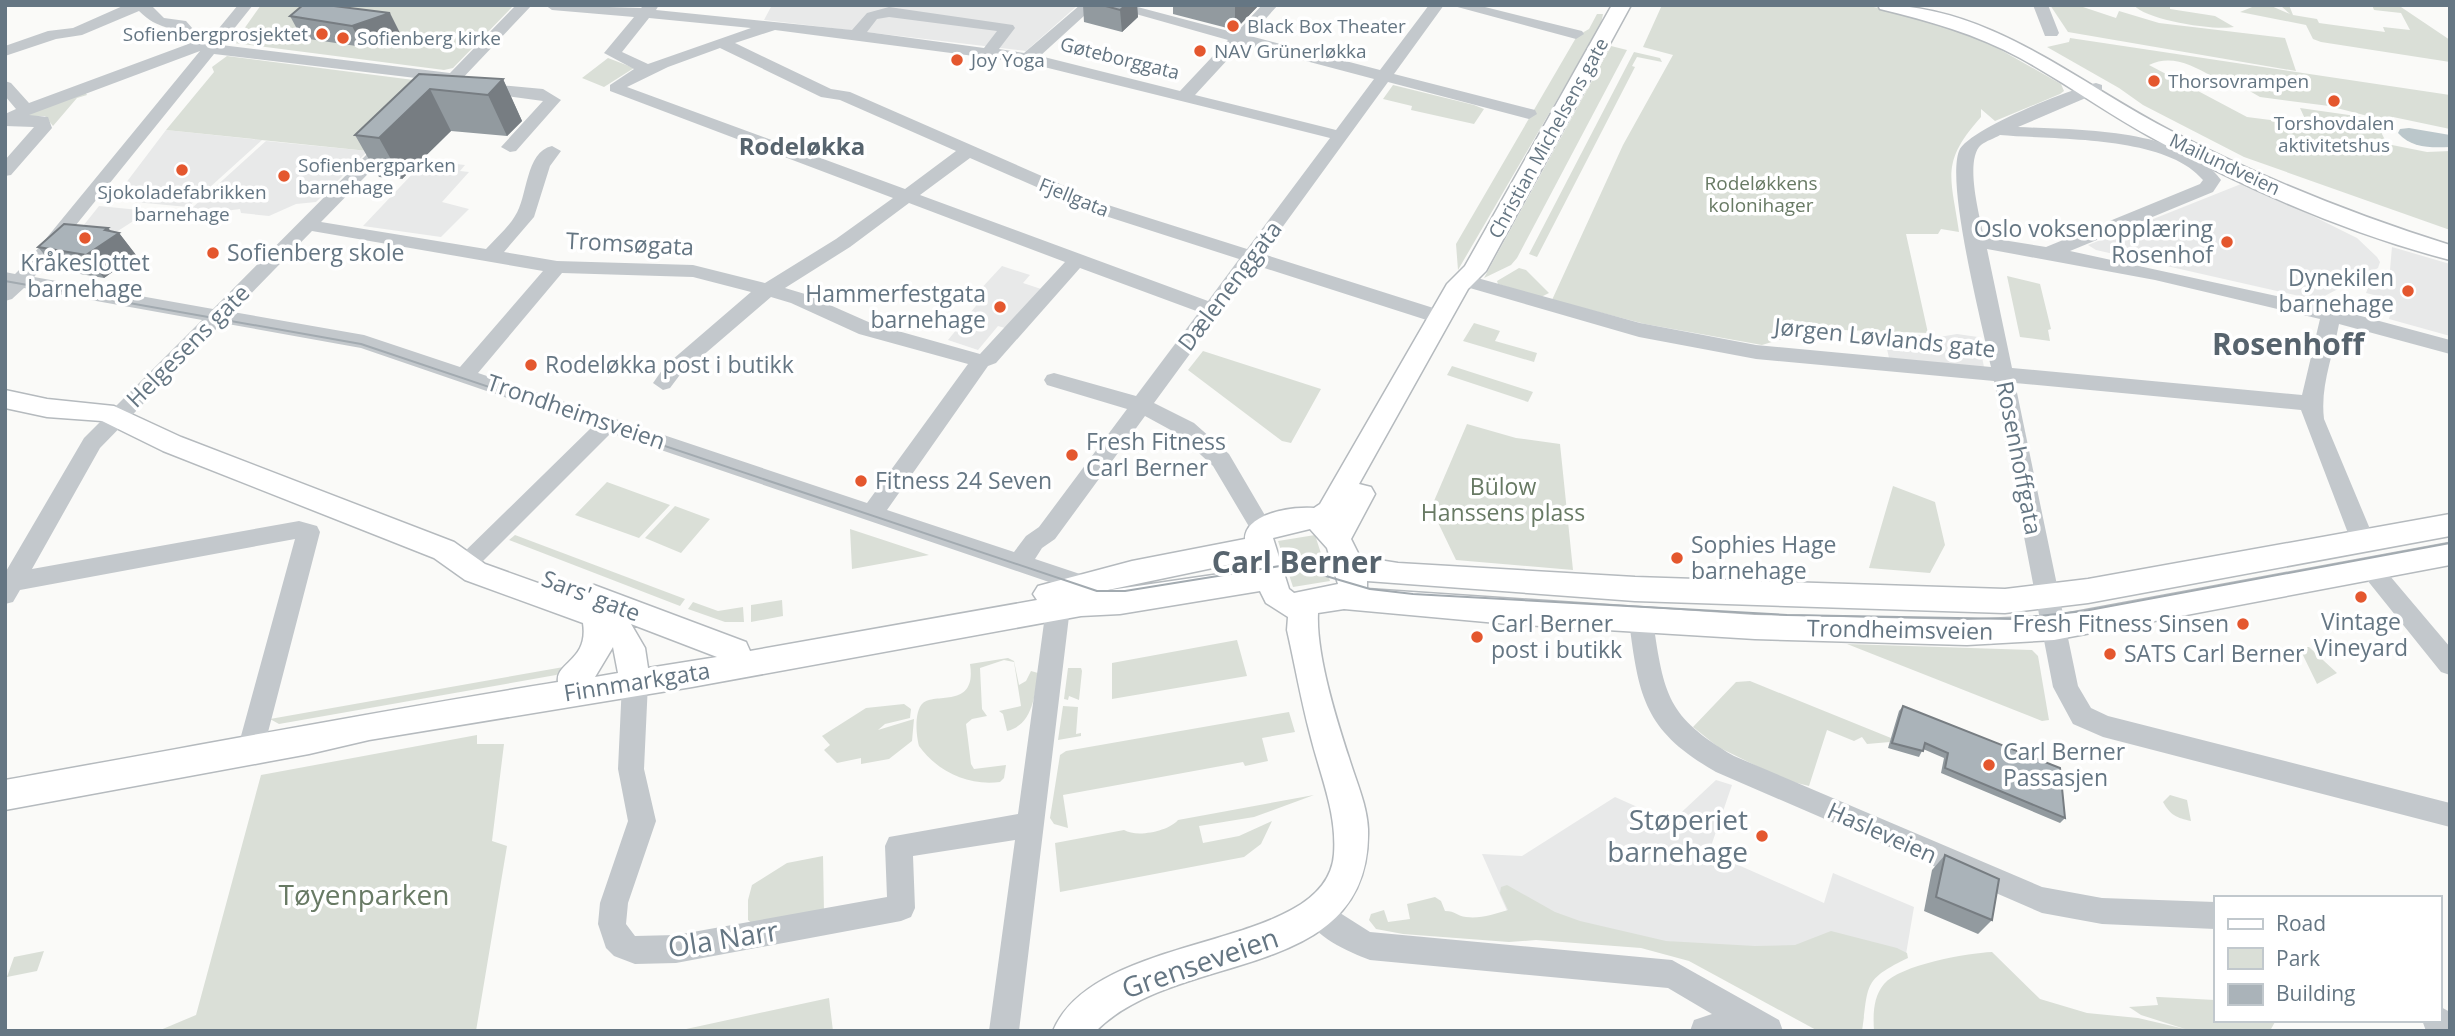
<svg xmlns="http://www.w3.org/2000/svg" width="2455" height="1036" viewBox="0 0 2455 1036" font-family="'Open Sans',sans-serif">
  <rect width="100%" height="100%" fill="#fafaf8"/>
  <!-- built -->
  <path fill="#e8e9e9" d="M772,5H1078L1026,51L764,20Z
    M166,130L262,140L188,207L113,200Z
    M266,141L368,151L316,202L296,204L269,216L241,213L240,209L225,211L192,208Z
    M439,162L465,165L460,171L469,172L442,202L469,209L441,237L363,226L418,168Z
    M2241,184L2254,187L2357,238L2377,257L2380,262L2378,268L2317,300L2096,250L2088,245Z
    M99,206L149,211L57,270L52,268L51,266Z
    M2392,247L2450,264V336L2389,319L2391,312L2383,310L2384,304L2377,302L2378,296L2366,293L2368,288L2390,270Z
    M1002,266L1030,275L1023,283L1041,289L1005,328L998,326L978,350L948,340L984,296L977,293Z
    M1883,331L1939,337L1957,334L1978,337L1984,367L1889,358Z
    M1716,780L1732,785L1709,852L1824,903L1833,873L1914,907L1906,954L1892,961L1651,940H1520L1482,854L1522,856L1615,797L1671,822Z"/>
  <!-- green -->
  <path fill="#dadfd7" d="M261,5H514L453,68L444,70L234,43Z
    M1662,5H1863L1900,12L1985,41L2061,84L2064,91L2060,94L1995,121L1981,109V117C1940,163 1951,176 1959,232L1941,229L1938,234H1906L1928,333L1815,329L1762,345L1645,324L1552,300L1623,145L1673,55L1643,47Z
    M2050,5H2077L2116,18L2119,11L2159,23L2285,38L2296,71L2068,32Z
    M2134,5H2170V9L2215,16L2234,27C2216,31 2145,20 2134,5Z
    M2257,5H2269L2290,14L2281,6L2289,5L2293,15L2317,19L2319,23L2385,32L2383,27L2410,30L2401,13L2374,10L2372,5H2398L2450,40V62L2321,42L2313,39L2306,25L2240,12Z
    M1597,14H1603L1601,24L1458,270L1456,244L1577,36L1589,29Z
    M2070,38L2450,95V129L2393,117L2391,122L2329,106L2260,97L2220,74L2212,76C2191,65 2171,54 2149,65L2247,117L2373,133L2371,129L2380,130L2387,144L2427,152L2450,151V230L2244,157L2143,105L2119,88L2047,47L2069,42Z
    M1611,46L1627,50L1517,258L1511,265L1484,278Z
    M1634,52L1660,58L1662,62L1637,57L1632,66L1635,67L1537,257L1529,254Z
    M227,56L437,83L368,151L166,130L214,72L212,67Z
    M608,58L634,68L604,87L582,78Z
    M1393,85L1474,105L1484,109L1474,124L1411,110L1412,106L1383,99Z
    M83,88L87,95L77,98L53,126L45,116H18Z
    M2300,108L2363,117L2370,130L2306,121Z
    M1519,268L1526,270L1549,293L1541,297L1498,284L1497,281Z
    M2007,276L2040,284L2051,329L2048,330L2050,341L2020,337Z
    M1474,323L1500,331L1495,341L1537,353L1534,362L1463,341Z
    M1203,351L1321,389L1291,443L1282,441L1188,370Z
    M1452,366L1533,392L1528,402L1447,375Z
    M1467,424L1516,438L1560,444L1573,570L1456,560L1431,508Z
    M607,482L670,505L639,538L575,515Z
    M1893,486L1935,502L1945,545L1930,573L1869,568Z
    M675,506L710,519L681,553L645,538Z
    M850,529L929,555L852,569Z
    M515,535L685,599L680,606L509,540Z
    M1315,535L1330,581L1293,587L1278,541Z
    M782,600L783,616L751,622V605Z
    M693,602L718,611L743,607L744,622H725L688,609Z
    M1237,640L1247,676L1112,699V663Z
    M1847,644L2032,650L2038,656L2049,720L2042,721Z
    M2299,647H2309L2337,673L2317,684Z
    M1008,658L1014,661L1019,685L1026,681L1031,671L1038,673C1035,694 1033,725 1007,731L1003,714L999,711L1021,706L1014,662L1004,660L980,668L982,709L987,716L972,719L966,724L971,764L974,769L1006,765L1004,778L1000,782C968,786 938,772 919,746C916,735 914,711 923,703C936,692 977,709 970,664Z
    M575,665L556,675L279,724L270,719Z
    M1068,668H1081L1082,671L1079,700L1069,696L1068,700L1064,699Z
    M1750,681L1891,738L1890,742L1867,744L1862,737L1854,741L1827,730L1809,786L1785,780L1718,747L1693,727L1736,682Z
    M904,704L911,709L910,718L885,724L878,730L914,719L912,741L889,759L861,764V758L837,763L824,750L830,745L822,736L866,708Z
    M1063,706L1078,707L1076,734L1081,733V736L1058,740Z
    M1289,712L1295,732L1262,738L1268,761L1245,766L1243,762L1063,795L1068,828L1054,824L1050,818L1060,755L1066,751Z
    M477,735V744H504L492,841L507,846L476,1031H158L196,1015L261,775Z
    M1314,795L1254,817L1199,826L1203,843L1239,836L1272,821L1261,844L1244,857L1060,892L1055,843L1124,830C1137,838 1169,831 1178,820Z
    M2170,795L2187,800L2191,821C2177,818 2170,815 2163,802Z
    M823,856L824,912L754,925L748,920V900L752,885L787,863Z
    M1507,885L1555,912L1580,921L1666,941L1755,946L1795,945L1831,931L1897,948L1907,953L1908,958C1862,980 1869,985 1862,1031H1818L1689,961L1641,948L1536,940L1509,942L1403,934L1376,929L1369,920L1371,914L1384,910L1388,922L1410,919L1407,904L1435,897L1441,901L1445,911C1456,911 1457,916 1466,917C1480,919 1495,914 1508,910L1500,893L1501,887Z
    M44,951L37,971L7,977L14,957Z
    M1992,952L2040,999L2087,1013L2138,1018L2185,1029L2141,1015L2129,1007L2158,1005L2156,997H2159L2215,1000V1020H2276L2270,1031H1874C1873,1015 1873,997 1884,984C1900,965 1967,953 1992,952Z
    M829,998L833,1031H677Z"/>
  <!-- water -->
  <path fill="#bbc7cb" d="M2409,128L2450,135V147C2431,148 2411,148 2398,133L2400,129Z"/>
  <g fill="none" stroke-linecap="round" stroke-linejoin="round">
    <!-- major casing -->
    <g stroke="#b5babe" stroke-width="3">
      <path id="major" d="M1612,5H1631L1486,271L1468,289L1359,484L1371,487L1375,494L1351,539L1360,557L1398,563L1635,577L2005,589L2088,579L2450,514V536L2088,603L2005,613L1635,601L1367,581V589L1755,615L1967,620L2054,616L2450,543V565L2054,640L1967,645L1755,639L1508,624L1344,609L1318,613C1316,654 1336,718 1349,758C1356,781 1367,805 1368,829C1372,985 1178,948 1096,1031H1053C1096,928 1327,953 1334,854C1337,812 1320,775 1310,734C1301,700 1295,665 1287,630L1288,617L1266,603L1260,591L1120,614L1081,616L692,687L369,740L309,754L5,810V780C190,747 373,712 558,682C555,662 589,661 583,623L465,580L434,558L163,451L102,421L47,417L5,408V390L47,399L114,406L181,437L454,542L485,564L580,598L584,589L594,585L746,642L750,651L1037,600L1033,594L1038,586L1132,561L1245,539C1245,513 1294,506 1314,508L1320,504L1447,284L1465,266ZM1310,529L1327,548L1338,584L1294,593L1289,589L1273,538ZM1251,560L1254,569L1103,591ZM631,624L717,657L648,668L645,648ZM613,647L618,673L595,677Z
        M1878,5C1992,5 2078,84 2175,133C2264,179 2355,215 2450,245V260C2349,234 2247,189 2156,140C2109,115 2066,83 2020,58C1976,34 1929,21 1880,9Z"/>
    </g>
    <!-- minor -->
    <path fill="#c3c8cc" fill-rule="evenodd" d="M125,5H151L164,18L186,21L206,44L238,5H253L221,45L450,73L516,5H532L440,102L434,103L426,98L441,81L214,54L34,277L213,309L386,135H398L401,139L398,143L321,222L486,249C495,239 508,228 515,216C528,197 525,152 552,146L561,151L550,166L534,217L504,252L557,261L693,265L765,283L836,239L893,198L610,91V85L634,69L604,53L634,17L552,10L545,5L641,8L644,5H659L656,10L852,30L867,13L889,7L1013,25L1015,28L999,49L1024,53L1080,5H1096L1040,56L1180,91L1228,40L1104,5H1130L1236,33L1262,5H1278L1250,36L1380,70L1429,5H1444L1394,74L1535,110L1537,114L1529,119L1388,82L1263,254L1446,312L1449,317L1439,324L1255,265L1154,403L1194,423L1229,454L1273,529L1270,535L1262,538L1254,535L1213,466L1178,434L1145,416L1055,539L1042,548L1035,559L1101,581L1105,588L1101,595L1093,597L611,433L473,571L465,574L457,571L453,565L457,559L592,427L361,348L222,323L100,448L32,569L299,521L317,526L320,532L267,736L263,744L254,747L245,744L241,736L295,539L20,590L13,602L5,604V573L84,438L202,320L24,288L12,299L5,301V272L15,274L26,263L200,51L29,115L48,117L52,128L11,175L5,176V160L34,127L5,126V114L16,109L5,96V81L11,83L29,103L191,43C170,22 160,32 139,11L82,35L56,39L5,56V46L48,31L73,28ZM889,17L997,31L984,48L867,32L877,19ZM649,18L751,28L648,64L622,52ZM775,30L1028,63L1330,138L1247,249L1108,205L850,92L831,89L735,43ZM1242,44L1374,79L1336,130L1195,95ZM720,48L821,97L840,100L956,151L905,189L627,87L668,67ZM970,158L1096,213L1239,259L1208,301L920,195ZM909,203L1065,262L980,354L873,324L805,294L785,288L850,247ZM312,231L543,271L460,367L364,335L233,312ZM1080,268L1199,312L1136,396L1054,373L1047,375L1044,380L1047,385L1127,409L1039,527L1026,536L1014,552L887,510L988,366L996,363ZM562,273L693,277L751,292L665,366L653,383L663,390L670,388L679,376L771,297L791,303L859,334L968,364L867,503L478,373Z
      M1450,5H1477L1582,31L1584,34L1576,39Z
      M2033,5H2048L2059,33L2057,36H2045Z
      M477,83L543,89L561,100L516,151L510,152L501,147L543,101L471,91L469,88Z
      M2096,83L2102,85V91L2018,127C2077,130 2184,128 2221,180L2213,192L2070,251L2331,308L2450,340V354L2339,324C2333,356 2320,386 2324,419L2375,541L2371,547L2363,550L2355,547L2351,541L2301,410L2015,383L2078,686L2091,708L2108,716L2450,803V827L2103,737L2073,724L2053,687L1994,381L1756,359L1639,337L1456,284L1453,280L1463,274L1640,323L1756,345L1991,367C1982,324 1946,185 1959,151C1968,129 2071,89 2096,83ZM2000,135C2056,140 2166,135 2203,180L2200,184L2046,247L1984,237C1980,218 1964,160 1981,145C1986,141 1995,138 2000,135ZM1987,249L2155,280L2320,319L2302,395L2012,368Z
      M2371,560L2379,563L2450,647V675L2441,672L2363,575L2359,569L2363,563Z
      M1058,598L1067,601L1070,608L1019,1031H989L1015,840L913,856L915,908L911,917L901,921L676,963L635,964L614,956L606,948L598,924L600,903L628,821L618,769L622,683L626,676L635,672L644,676L648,683L644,769L656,821L628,903L626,924L635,936L676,935L887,897L885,846L889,837L1018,814L1046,608L1049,601Z
      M1641,611L1650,614L1653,621C1664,695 1667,717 1734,756L2042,887L2102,898L2215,902V929L2102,924L2042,913L1716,772C1645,731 1639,699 1629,621L1632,614Z
      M1318,899L1370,932L1672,960L1779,1020L1783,1031H1690L1694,1020L1712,1014L1668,988L1370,960C1347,951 1314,937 1304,913L1308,903Z
      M2439,1006L2450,1012V1031H2426L2422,1020H2439Z"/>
    <!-- major -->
    <use href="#major" fill="#fff" fill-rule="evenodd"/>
    <!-- tram -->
    <path stroke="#a2aab0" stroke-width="2" d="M5,281L361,344L1097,591H1125L1280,566L1302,569L1370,589L1413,594L1787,615L2013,619L2084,611L2450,543"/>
  </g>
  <!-- wall -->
  <path fill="#929a9f" d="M303,5L401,35L363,47L302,38L290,16Z
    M1083,5H1137L1138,17L1122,32L1084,22Z
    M1173,5H1259L1235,30L1173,14Z
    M419,74L503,79L522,121L507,136L451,131L402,179L379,177L355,135Z
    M108,228L111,231L119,233L136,255L104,278L57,270L38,247Z
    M1903,706L2065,818L2060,823L1941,773L1944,758L1923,749L1919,757L1888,748L1899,711Z
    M1945,855L1992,920L1978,934L1924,911L1932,870Z"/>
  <!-- shaded-wall -->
  <path fill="#777d82" d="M1126,5H1137L1138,17L1122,32L1120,10Z
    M1235,5H1259L1235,30Z
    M390,13L401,35L363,47L352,26Z
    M503,79L522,121L507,136L488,95Z
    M430,89L451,131L402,179L379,138Z
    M108,228L114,236L119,233L136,255L104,278L86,255L105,230Z"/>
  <!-- building -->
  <path fill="#aab3b9" stroke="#777d82" stroke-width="2" d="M303,5H326L390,13L352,26L290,16Z
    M1102,5H1126L1120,10Z
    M419,74L503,79L488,95L430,89L379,138L355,135Z
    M64,224L108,228L105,230L119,233L86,255L38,247Z
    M1903,706L2060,768L2065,818L1945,768L1948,753L1925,743L1923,751L1892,743Z
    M1945,855L1999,879L1992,920L1936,897Z"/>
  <!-- markers -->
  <g fill="#e4572e" stroke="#fff" stroke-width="2.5">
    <circle cx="1233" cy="26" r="7"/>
    <circle cx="322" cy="34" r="7"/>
    <circle cx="343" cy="38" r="7"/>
    <circle cx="1200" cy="51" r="7"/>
    <circle cx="957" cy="60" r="7"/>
    <circle cx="2154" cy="81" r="7"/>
    <circle cx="2334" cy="101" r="7"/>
    <circle cx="182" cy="170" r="7"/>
    <circle cx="284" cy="176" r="7"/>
    <circle cx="85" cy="238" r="7"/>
    <circle cx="2227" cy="242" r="7"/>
    <circle cx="213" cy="253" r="7"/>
    <circle cx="2408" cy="291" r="7"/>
    <circle cx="1000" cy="307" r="7"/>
    <circle cx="531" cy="365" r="7"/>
    <circle cx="1072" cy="455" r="7"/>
    <circle cx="861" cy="481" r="7"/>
    <circle cx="1677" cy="558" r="7"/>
    <circle cx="2361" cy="597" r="7"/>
    <circle cx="2243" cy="624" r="7"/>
    <circle cx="1477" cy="637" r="7"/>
    <circle cx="2110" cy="654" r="7"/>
    <circle cx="1989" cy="765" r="7"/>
    <circle cx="1762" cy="836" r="7"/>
  </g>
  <g text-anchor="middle" stroke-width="7" stroke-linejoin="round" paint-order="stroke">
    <!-- far-poi labels -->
    <g font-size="19" fill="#657683" stroke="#fff" text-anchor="start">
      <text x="1247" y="33">Black Box Theater</text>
      <text x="308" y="41" text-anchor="end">Sofienbergprosjektet</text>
      <text x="357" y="45">Sofienberg kirke</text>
      <text x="1214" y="58">NAV Grünerløkka</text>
      <text x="971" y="67">Joy Yoga</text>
      <text x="2168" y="88">Thorsovrampen</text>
      <text x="2334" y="130" text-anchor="middle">Torshovdalen<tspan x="2334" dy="22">aktivitetshus</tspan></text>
      <text x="298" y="172">Sofienbergparken<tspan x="298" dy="22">barnehage</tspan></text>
      <text x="182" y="199" text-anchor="middle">Sjokoladefabrikken<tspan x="182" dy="22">barnehage</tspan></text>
    </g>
    <!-- far-street labels -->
    <g font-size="19" fill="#657683" stroke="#fff">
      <text transform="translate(1120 58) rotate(14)" y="7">Gøteborggata</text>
      <text transform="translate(1548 138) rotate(-61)" y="7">Christian Michelsens gate</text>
      <text transform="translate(2225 164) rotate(25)" y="7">Mailundveien</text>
      <text transform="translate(1074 197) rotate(22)" y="7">Fjellgata</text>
    </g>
    <!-- far-park labels -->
    <g font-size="19" fill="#687a64" stroke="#fff">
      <text x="1761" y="190">Rodeløkkens<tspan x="1761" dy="22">kolonihager</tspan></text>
    </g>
    <!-- poi labels -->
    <g font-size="23" fill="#657683" stroke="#fff" text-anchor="start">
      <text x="2213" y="237" text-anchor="end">Oslo voksenopplæring<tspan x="2213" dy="26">Rosenhof</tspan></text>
      <text x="227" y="261">Sofienberg skole</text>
      <text x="85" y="271" text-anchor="middle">Kråkeslottet<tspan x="85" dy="26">barnehage</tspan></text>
      <text x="2394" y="286" text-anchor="end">Dynekilen<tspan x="2394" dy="26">barnehage</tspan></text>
      <text x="986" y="302" text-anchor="end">Hammerfestgata<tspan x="986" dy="26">barnehage</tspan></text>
      <text x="545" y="373">Rodeløkka post i butikk</text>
      <text x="1086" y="450">Fresh Fitness<tspan x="1086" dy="26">Carl Berner</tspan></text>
      <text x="875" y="489">Fitness 24 Seven</text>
      <text x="1691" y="553">Sophies Hage<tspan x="1691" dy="26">barnehage</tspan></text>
      <text x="2361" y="630" text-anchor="middle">Vintage<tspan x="2361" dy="26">Vineyard</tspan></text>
      <text x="1491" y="632">Carl Berner<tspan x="1491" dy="26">post i butikk</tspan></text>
      <text x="2229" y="632" text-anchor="end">Fresh Fitness Sinsen</text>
      <text x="2124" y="662">SATS Carl Berner</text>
      <text x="2003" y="760">Carl Berner<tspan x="2003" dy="26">Passasjen</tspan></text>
    </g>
    <!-- street labels -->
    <g font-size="23" fill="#657683" stroke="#fff">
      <text transform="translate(630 244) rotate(3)" y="8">Tromsøgata</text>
      <text transform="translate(1230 286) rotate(-53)" y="8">Dælenenggata</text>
      <text transform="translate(1885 338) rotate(6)" y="8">Jørgen Løvlands gate</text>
      <text transform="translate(188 346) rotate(-45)" y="8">Helgesens gate</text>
      <text transform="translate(576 412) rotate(19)" y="8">Trondheimsveien</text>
      <text transform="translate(2019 458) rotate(79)" y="8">Rosenhoffgata</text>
      <text transform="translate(591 596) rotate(21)" y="8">Sars' gate</text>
      <text transform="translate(1900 630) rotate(1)" y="8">Trondheimsveien</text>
      <text transform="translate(637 682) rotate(-9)" y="8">Finnmarkgata</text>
      <text transform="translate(1882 833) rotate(24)" y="8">Hasleveien</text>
    </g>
    <!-- park labels -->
    <g font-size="23" fill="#687a64" stroke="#fff">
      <text x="1503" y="495">Bülow<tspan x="1503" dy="26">Hanssens plass</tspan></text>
    </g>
    <!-- far-district labels -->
    <g font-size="24" font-weight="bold" fill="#57646e" stroke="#fff">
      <text x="802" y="155">Rodeløkka</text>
    </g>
    <!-- near-poi labels -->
    <g font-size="28" fill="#657683" stroke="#fff" text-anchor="end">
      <text x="1748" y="830">Støperiet<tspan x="1748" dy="32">barnehage</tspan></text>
    </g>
    <!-- near-park labels -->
    <g font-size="28" fill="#687a64" stroke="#fff">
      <text x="364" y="905">Tøyenparken</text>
    </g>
    <!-- near-street labels -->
    <g font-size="28" fill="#657683" stroke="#fff">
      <text transform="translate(723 939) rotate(-9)" y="10">Ola Narr</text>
      <text transform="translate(1200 963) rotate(-19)" y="10">Grenseveien</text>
    </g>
    <!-- district labels -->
    <g font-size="30" font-weight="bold" fill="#57646e" stroke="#fff">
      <text x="2288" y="355">Rosenhoff</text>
      <text x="1297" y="573">Carl Berner</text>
    </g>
  </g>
  <!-- border -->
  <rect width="2455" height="1036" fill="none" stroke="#657683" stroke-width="14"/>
  <!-- legend -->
  <rect x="2214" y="896" width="228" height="126" fill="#ffffff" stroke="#c1c8cd" stroke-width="2"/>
  <rect x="2228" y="919" width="35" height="10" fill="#ffffff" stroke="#c1c8cd" stroke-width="2"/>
  <text x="2276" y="931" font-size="21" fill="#657683">Road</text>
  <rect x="2228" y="948" width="35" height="21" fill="#dadfd7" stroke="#c1c8cd" stroke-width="2"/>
  <text x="2276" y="966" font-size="21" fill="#657683">Park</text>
  <rect x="2228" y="984" width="35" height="21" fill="#aab3b9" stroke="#c1c8cd" stroke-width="2"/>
  <text x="2276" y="1001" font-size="21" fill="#657683">Building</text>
</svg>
